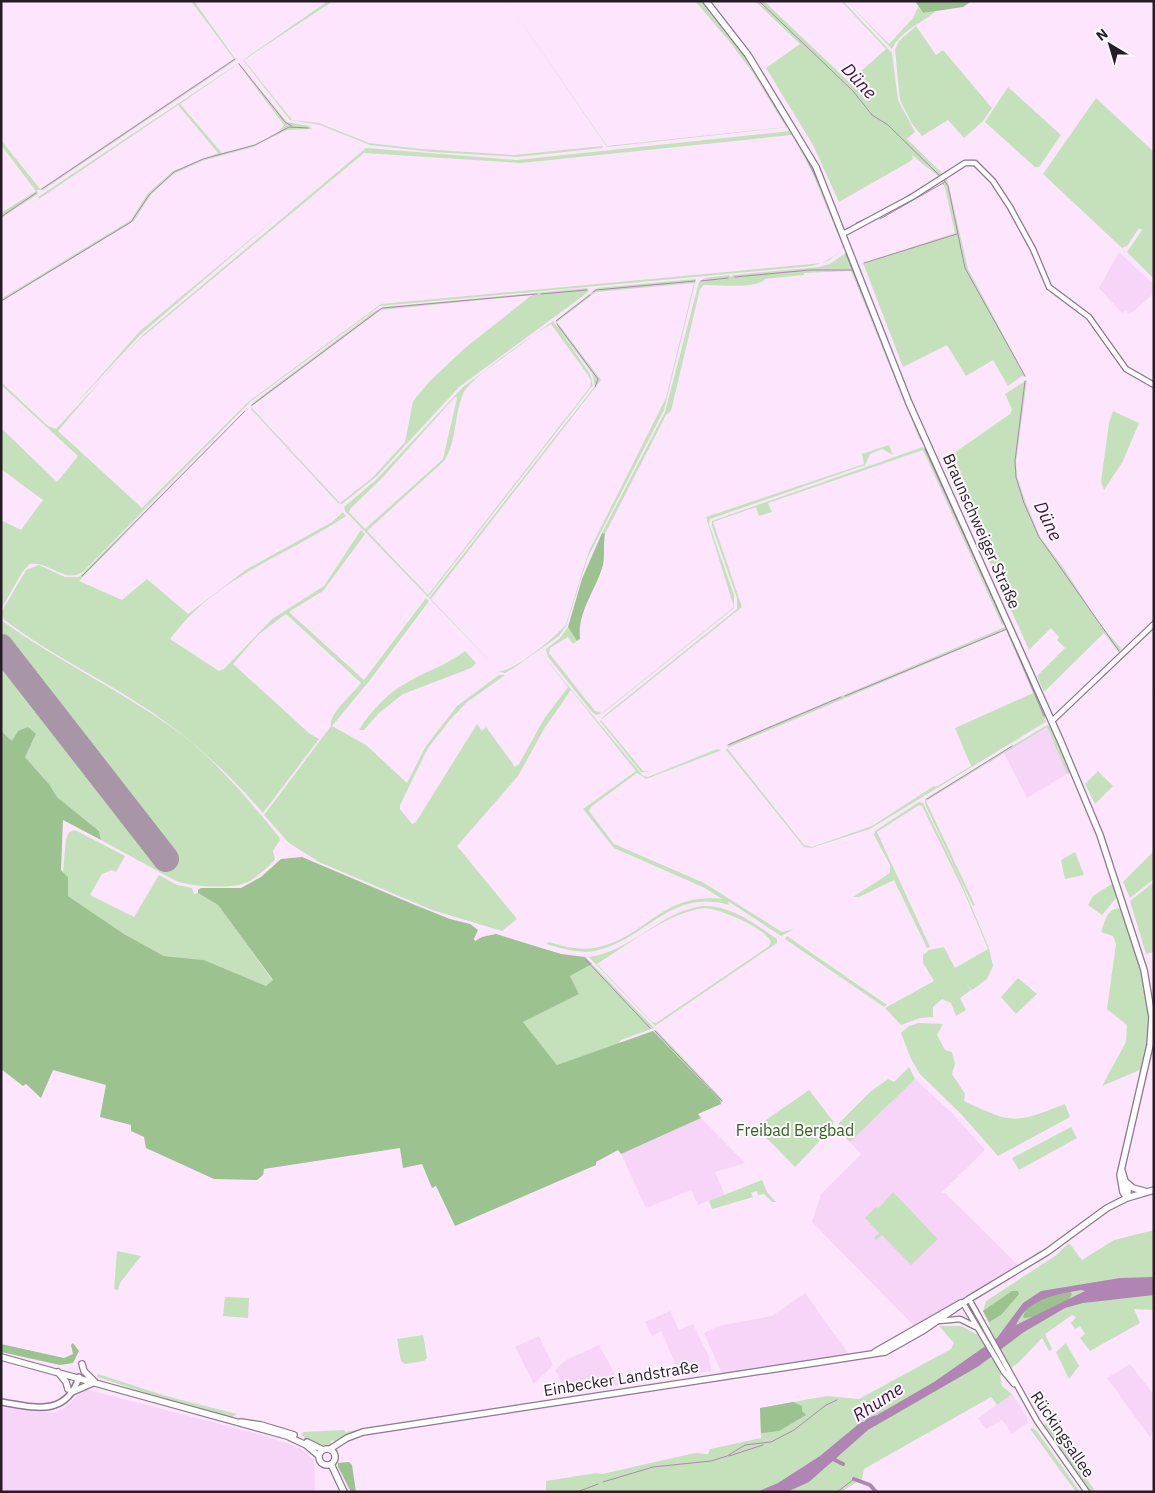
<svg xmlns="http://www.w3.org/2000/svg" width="1155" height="1493" viewBox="0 0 1155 1493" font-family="'IBM Plex Sans',sans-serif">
  <rect width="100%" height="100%" fill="#fce5fd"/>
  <!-- built -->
  <path fill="#f7d5f8" d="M1119,252L1154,285V293L1129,315L1126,310L1122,313L1099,288Z
    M1047,727L1067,774L1027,798L1004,753Z
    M915,1079L953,1114L985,1150L941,1193H945L1018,1265L916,1328L812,1222L821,1194L861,1154L850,1142Z
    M701,1118L745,1163L715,1172L725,1195L698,1205L691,1190L646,1208L621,1154Z
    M805,1293L850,1356L723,1376L704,1333L718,1326L772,1316Z
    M670,1311L679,1330L693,1324L709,1357L711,1371L681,1376L661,1331L652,1336L645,1322Z
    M539,1336L553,1365L534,1384L515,1347Z
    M599,1345L621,1385L567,1394L555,1370L566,1360Z
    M1130,1364L1154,1395V1431L1150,1437L1107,1378Z
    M85,1389L269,1437L300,1448L314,1460L315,1492H1V1407L54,1413L64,1408Z
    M1012,1394L1027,1418V1423L1012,1434L1002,1420L986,1429L978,1418Z"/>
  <!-- green -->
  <path fill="#c5e1bc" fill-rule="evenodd" d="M191,1H194L236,60L43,190H37L38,194L1,218V213L36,191L1,145V140L40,189L234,59Z
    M328,1H333L244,60L292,120L319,123L369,143L421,149L514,155L603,146L602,148L517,157L432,152L370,145L320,125L290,120L243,60Z
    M507,1L607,146L786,127L753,73L729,41L695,1H704L746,56L789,127L607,147Z
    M755,1H764L849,82L886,49L841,1H843L892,53L898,100L915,132L907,139L944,175L940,178L912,155L913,159L909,162L839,202L813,145L766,68L800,44Z
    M846,1L889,44L913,18L918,7L923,13L936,11C921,24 901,30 892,49Z
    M916,26L936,55L943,50L992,108L983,121L964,138L948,120L922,136L912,124L900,100L895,50L899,41Z
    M239,63L287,122L309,126L312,129L287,130L253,147L205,160L175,173L152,193L134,221L1,302V299L131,220L148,193L173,171L218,153L178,105L39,199L38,197ZM238,64L284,125C272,143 241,148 222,153L180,104Z
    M1008,87L1061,135L1039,167H1035L985,122Z
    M1096,98L1154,152V279L1127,252L1142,230L1139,228L1127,246L1122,248L1043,174Z
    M791,131L794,132L814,168L845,246L830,260L812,266L380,306L250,402L84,571C65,585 50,561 30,564L23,571L1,609V520L21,530L43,500L1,469V428L57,482L78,456L1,385V382L48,426L56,429L143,335L366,148L517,160ZM792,135L812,172L843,247L836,255L822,263L381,304L248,402L142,508L58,431L110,370L139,340L364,153L521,163Z
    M947,178L968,269L1026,377L1022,376L1008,386L993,360L966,376L947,345L903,367L863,263L955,233L945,188L942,182Z
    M276,218L140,335L74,406L140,331Z
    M847,252L923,443L919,438L851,271L804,273V275L765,279C755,289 719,285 704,285L700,289L671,411L666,415L605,534L602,533L665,412L699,282L705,278L729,275L731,277L733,275L819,267L830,264Z
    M696,279L664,410L588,557L566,626L559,636L515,667L505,673L500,672L429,598L595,386L592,373L557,327L556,320L597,288ZM694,283L666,398L589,551L566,624C559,635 510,674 499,671L431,599L601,380L557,322L596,292Z
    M587,288L589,291L583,296L459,387L377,476L342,504L338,503L251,409V405L255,401L375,311L384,307ZM532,295L465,348L430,381L413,401L405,442L372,478L340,503L251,407L381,310Z
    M553,321L590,374L593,385L428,597L345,511L344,507L377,479L463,387ZM551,324L588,375L591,381L590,387L428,595L367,531L444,461C457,442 454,415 463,394C470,377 533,335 551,324ZM455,397L457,398L443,459L365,529L349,512L351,508L382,478Z
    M1027,380L1016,462L1017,477L1026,503L1040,537L1063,567L1102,627L1121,648L1119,653L1104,633L1044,692L1037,676L1065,648L1057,640L1059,637L1051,628L1029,650L944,460L1010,414L1012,409L1005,394Z
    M247,409L79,581L122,600L147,579L188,614L247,569L332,522L343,512L346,516C283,558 218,575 170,639L219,671L224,669L272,619L324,586L361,530L365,534L323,591L290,611V613L364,680L426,598L429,601L370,680L332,726L366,745L407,783L426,746L457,706L499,675H505L466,703L450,720L428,748L400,805V809L412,824L416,822L477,724L482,731L486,727L515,767L519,764L544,719L568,687L540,652L643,776L648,777L717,749L722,750L646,779L637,773L592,806L589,811L614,844L704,883L782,932L794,929L781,936L728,901L729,905C669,888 647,940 595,951C579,954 562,948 546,944L549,942C565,947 582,951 599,947C647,936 662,892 722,899L705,888L614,848L583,809L636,771L571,690L544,729L518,776L457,846L517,919L502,931L432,910L319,862L289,843L264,815L331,726C329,713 353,694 361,683L286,614L259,634L233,664L310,734L319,739L263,813C225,769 183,731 133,700C90,673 44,650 3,619L2,611L26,570L39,565L65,577H79Z
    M1113,411L1139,423L1123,461L1104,490L1101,482L1109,423Z
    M889,445L893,455L882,449L870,454L865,465L710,519L709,524L734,595V608L603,713L597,715L592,712L548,657L546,649L560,638L568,627L577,641L573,644L568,637L550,648L549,653L595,711L602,713L734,607L706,517L864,464L862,454Z
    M923,447L927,449L1006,624L1002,625L923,450L768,503L772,512L759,516L756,507L713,522L742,607L601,720L643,771L651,772L670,765L651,772H641L600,721L605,715L737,609V598L712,526V521Z
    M1,620C61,664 132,695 191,742C224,770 252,804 279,837L280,840L273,851L275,860L273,862C265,869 255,880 245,883C230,889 191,887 176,881L101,840L99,831L57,797L49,784L25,757L36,734L18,731L12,742L1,731Z
    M1005,627L1007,628L1047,716L1044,720L1047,721L870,829L811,848L804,847L726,750L730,743ZM1006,630L1033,693L955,728L971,766L936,787L934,786L872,826L812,847L804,845L727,748Z
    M465,651L476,663L471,668L403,694L379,713L364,730H359C369,713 386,695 403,685C423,672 446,666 465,651Z
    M1047,725L1052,727L1071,772L1067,774L1047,727L926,801L975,905L973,906L925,804V799Z
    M1098,771L1113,786L1095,804L1085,784Z
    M919,802L923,803L959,877L989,948L993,966L987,979L972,990L966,983L971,990L960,998L966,1010L956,1016L951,1003L942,999L933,1007V1017L920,1018L901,1025L885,1008L934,981L923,963V955L929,950L944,947L955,968L988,949L964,892L922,806L919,805L877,832L930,947L927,948L894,880L859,897H853L890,873V865L874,835L875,831Z
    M75,830L125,856L116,872L112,870L102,874L90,895L134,917L159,875L177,885L192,888L194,894L198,893L218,905L273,981L266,986L204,960L164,956L124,934L68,896V877L63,872L66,839L69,832Z
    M1154,851V879L1130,898L1123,882Z
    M1075,852L1084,875L1065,879L1061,860Z
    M1154,882V952L1146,954L1130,901Z
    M1113,883L1117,897L1102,915L1088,905L1093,896Z
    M703,906C731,905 755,924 777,939V943L655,1026L589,957C633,951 660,911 703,906ZM705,908C720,909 766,928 771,942L769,946L656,1023L652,1022L597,964C628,945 668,912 705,908Z
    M1119,908C1126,916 1128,931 1131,940C1148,992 1154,1015 1142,1069L1102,1086L1126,1042L1127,1025L1107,1009L1116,944L1113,936L1101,932C1105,923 1105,910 1119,908Z
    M787,936L887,1005L884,1007L785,939Z
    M592,964L654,1028L621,1040L618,1044L557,1065L523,1022L579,994L570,976Z
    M1018,978L1037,994L1016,1014L1001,997Z
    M919,1023L943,1024L937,1035L945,1050L952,1052L955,1064L952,1074L965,1094L964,1101C1013,1124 1014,1124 1065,1104L1070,1117L998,1156L961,1114L920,1074L911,1059L901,1033L909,1026Z
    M656,1030L723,1100L721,1104L720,1100L653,1031Z
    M909,1067L915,1079L850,1142L838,1130L839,1123L870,1092L888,1079L894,1082Z
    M809,1090L833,1121V1127L795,1167L756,1127Z
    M1071,1127L1077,1138L1019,1170L1012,1158Z
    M762,1180L767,1192L776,1202H772L764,1194L758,1195L757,1191L751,1193L753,1197L712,1209L709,1201Z
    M893,1192L938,1239L911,1265L882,1235L876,1240L874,1238L879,1233L865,1218L876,1207L878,1209Z
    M1154,1230V1310L1134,1309L1140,1323L1090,1351L1080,1338L1085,1334L1080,1326L1075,1329L1071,1323L1076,1317L1072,1315L1045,1334L1052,1349L1049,1351L1042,1338L1018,1363L1000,1375L1002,1386L1012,1394L997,1405L991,1397L864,1469L862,1479L841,1492H543L546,1491V1481L596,1473L602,1474L695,1453L708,1454L710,1449L761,1438L760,1408L827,1396L859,1399L951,1349L954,1343L939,1326H961L976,1334L982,1330L970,1311L972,1310L983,1329L990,1326L983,1311L986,1301L1055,1256L1069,1243L1082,1260L1114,1240Z
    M117,1251L141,1256L120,1283L118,1290L114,1289Z
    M225,1297L249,1298L248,1318L223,1316Z
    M423,1335L427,1358L424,1361L405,1364L401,1361L397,1339Z
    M1066,1343L1079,1366L1069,1379L1056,1352Z
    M98,1374L166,1396L237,1414L232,1417L180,1404L97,1377Z
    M1046,1423L1096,1492H1091L1044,1425Z
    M374,1426L336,1444L333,1440L330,1442L333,1446L318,1447L320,1443L315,1445L301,1435L303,1432L344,1430L346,1432Z
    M1032,1428L1036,1430L1080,1492H1076L1030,1429Z"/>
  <!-- forest -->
  <path fill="#9bc28f" d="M915,1H972L963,7L923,13Z
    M602,533L605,534C603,544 605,555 603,565C596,590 577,612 580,639L577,641L568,627L582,579Z
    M28,727L36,734L25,757L49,784L57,797L99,831L101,840L63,820L61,870L68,877V896L124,934L164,956L204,960L266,986L273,980L218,905L198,893V890L201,888H241L261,877L281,859L302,857L415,905L450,919L470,924L478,930L474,939L475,941L482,937L496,934L561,954L585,957L592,964L570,976L579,994L523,1022L557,1065L653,1031L720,1100L721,1104L698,1114L701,1118L621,1154L618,1150L596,1162V1165L455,1226L436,1186L432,1188L422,1164L403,1168L400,1148L264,1169L263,1175L257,1180L214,1179L146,1148L144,1137L131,1131V1125L100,1117L106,1085L53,1070L41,1098L26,1084L23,1086L1,1069V731L12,741L18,731Z
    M1012,1291H1018L1019,1294L1001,1315L989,1322L983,1311Z
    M1070,1292L1072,1294L1069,1299L1034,1317L1023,1318C1026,1299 1055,1295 1070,1292Z
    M73,1343L79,1351L73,1363L60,1365L1,1352V1344L64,1358L73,1354L71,1345Z
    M793,1402L802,1406V1411L806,1415L779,1431L761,1433L760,1408Z
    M349,1462L352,1465L356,1492H351L338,1467V1463Z"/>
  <!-- water -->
  <path fill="#b085b3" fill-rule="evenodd" d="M1154,1277V1295L1083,1303L1065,1308L1024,1332L979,1366L868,1430L809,1482L787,1492H757L778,1483L820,1456L861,1422H864L867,1418L877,1415L934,1382L997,1338L1023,1303L1041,1291L1120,1278ZM1081,1290L1085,1291L1016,1325C1028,1298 1055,1295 1081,1290Z"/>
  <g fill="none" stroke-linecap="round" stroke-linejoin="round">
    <!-- stream -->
    <path stroke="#b085b3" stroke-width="1" d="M759,1L853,91L872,115L888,125L941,177
      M239,64L285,122L292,126
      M803,151L819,184
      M944,180L948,186L965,268L1025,376
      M42,189L235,59
      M907,196L911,194
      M831,213L844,247
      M876,214L890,206
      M1,217L36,193
      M880,219L945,182
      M856,223L870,217
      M846,254L923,443
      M864,263L957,234
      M735,277L810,270H852
      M701,281L728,278
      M593,292L596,290L695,281
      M541,294L587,290
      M1,301L131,222L149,195L174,172L203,159L255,145L289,127L308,128
      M556,321L590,295
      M557,324L598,379L595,387
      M1025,381L1015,461L1016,477L1024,503L1039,537L1119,651
      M252,405L382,308L537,294
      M925,449L1004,623
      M82,576L245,411
      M1153,690L1154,691
      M845,696L1007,629L1044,716
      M728,745L841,697
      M927,799L1012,746
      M586,960L650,1028
      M655,1031L722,1101
      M729,1456L763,1445
      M603,1482L653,1467L711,1461L727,1456L745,1445L771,1442L794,1430L826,1405L837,1400
      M577,1492L598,1484
      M837,1492L854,1479"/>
    <!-- canal -->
    <path stroke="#b085b3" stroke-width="4" d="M831,1458L843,1464
      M854,1479L870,1485L876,1492"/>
    <!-- runway -->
    <path stroke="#a896a8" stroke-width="26" d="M1,647L166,859"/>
    <!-- tertiary casing -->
    <g stroke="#8f7691" stroke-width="7">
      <path id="tertiary" d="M843,234L912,197L965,163H975L993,181L1010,207L1033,249L1049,287L1089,317L1126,369L1154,385
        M1052,721L1154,624
        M969,1299L1037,1421L1087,1492
        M963,1303L1004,1372L1014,1384
        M939,1321L960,1319L976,1327"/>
    </g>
    <!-- secondary casing -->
    <g stroke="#8f7691" stroke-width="8">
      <path id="secondary" d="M1,1402C33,1407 66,1418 79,1377"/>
    </g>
    <!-- primary casing -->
    <g stroke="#8f7691" stroke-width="8">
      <path id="primary" d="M706,1L748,55L816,167L909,403L1061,742L1100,835L1144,970L1152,1017L1150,1045L1120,1175L1123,1192L1127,1198
        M1122,1171L1128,1191L1127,1198
        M1126,1182L1133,1188L1144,1191
        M875,1352L961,1303
        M1,1357L287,1436L306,1445L319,1456
        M82,1364L84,1371L93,1380
        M58,1372L66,1382L68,1389
        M72,1392L95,1382
        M241,1422L261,1425L294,1435
        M307,1442L323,1450
        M319 1457a8 8 0 1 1 16 0a8 8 0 1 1-16 0Z
        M330,1449L347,1438L363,1432L885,1352L924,1330L969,1299L1047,1252L1107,1208L1127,1198L1154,1190
        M331,1464L344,1492"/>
    </g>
    <!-- tertiary -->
    <use href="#tertiary" stroke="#fff" stroke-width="4.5"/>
    <!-- secondary -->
    <use href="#secondary" stroke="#fff" stroke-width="5"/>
    <!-- primary -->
    <use href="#primary" stroke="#fff" stroke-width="5.5"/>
  </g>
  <g text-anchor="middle" stroke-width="4" stroke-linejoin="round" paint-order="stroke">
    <!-- street labels -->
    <g font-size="16" fill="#261c26" stroke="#fef9ff">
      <text transform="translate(982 531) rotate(66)" y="6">Braunschweiger Straße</text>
      <text transform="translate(621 1378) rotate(-9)" y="6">Einbecker Landstraße</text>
      <text transform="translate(1063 1434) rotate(56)" y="6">Rückingsallee</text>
    </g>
    <!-- park labels -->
    <g font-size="16" fill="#30621e" stroke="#fef9ff">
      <text x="795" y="1136">Freibad Bergbad</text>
    </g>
    <!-- water labels -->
    <g font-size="18" font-style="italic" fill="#430d48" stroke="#fef9ff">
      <text transform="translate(859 81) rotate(47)" y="6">Düne</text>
      <text transform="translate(1048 521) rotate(64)" y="6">Düne</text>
      <text transform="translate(878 1402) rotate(-33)" y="6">Rhume</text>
    </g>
  </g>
  <!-- border -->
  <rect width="1155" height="1493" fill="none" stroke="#261c26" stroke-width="5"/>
  <!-- north arrow -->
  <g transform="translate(1110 45) rotate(322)" stroke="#fef9ff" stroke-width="4" paint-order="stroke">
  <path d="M0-4L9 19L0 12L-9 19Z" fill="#261c26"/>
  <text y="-8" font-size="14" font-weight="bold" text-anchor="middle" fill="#261c26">N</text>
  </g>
</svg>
